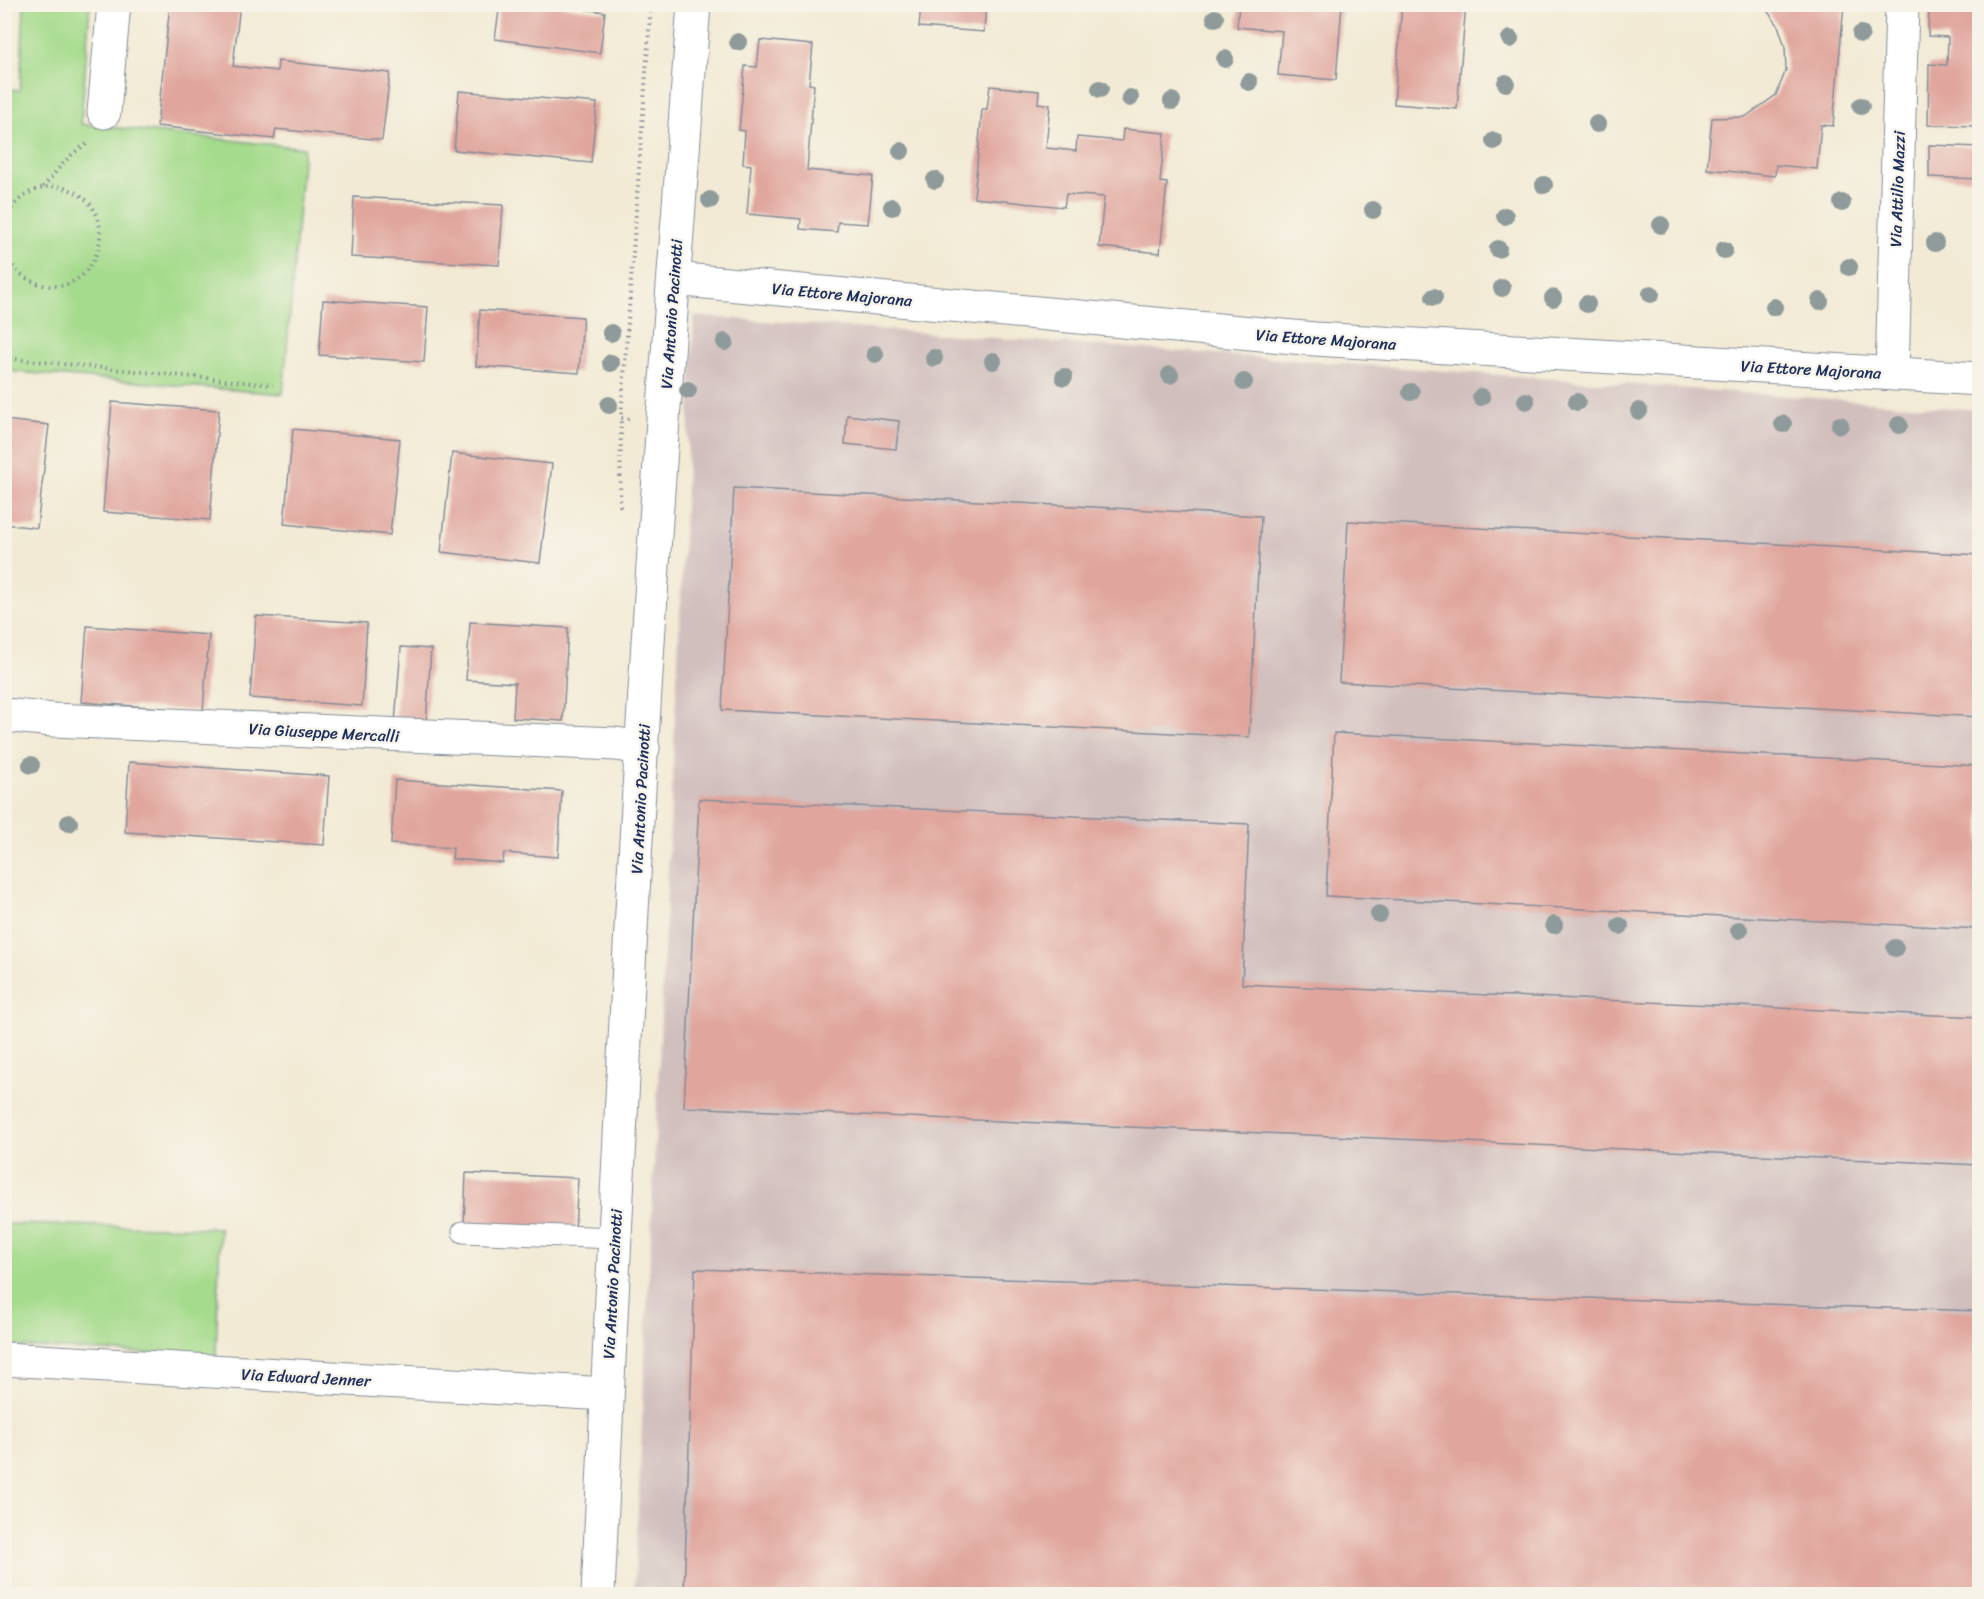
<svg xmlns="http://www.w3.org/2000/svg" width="1984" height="1599" viewBox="0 0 1984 1599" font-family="Sriracha,sans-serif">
  <rect width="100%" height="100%" fill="#f7f3e8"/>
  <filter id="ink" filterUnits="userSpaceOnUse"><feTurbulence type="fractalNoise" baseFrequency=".0167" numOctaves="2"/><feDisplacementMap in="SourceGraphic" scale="12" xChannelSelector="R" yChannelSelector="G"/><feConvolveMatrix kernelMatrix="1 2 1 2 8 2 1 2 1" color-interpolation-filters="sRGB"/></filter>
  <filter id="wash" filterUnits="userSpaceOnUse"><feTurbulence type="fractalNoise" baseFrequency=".008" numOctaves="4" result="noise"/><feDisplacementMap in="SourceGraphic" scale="24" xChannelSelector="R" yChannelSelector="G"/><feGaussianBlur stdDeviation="1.35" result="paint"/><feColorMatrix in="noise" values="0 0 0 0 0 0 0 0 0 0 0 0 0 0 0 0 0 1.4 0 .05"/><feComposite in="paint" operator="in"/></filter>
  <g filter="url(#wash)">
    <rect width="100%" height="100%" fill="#f2ead4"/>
    <!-- industrial -->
    <path fill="#d1bfbe" d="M694,316L1979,410V1594H634Z"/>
    <!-- green -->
    <path fill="#a5db8c" stroke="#608575" stroke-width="1.5" d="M24,5H90L81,124L304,148L283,394L5,371L4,89L20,90Z
      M4,1224L220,1228L216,1357L5,1346Z"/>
    <g id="blocks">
      <!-- building -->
      <path fill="#e0a69d" d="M170,4H240L233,66L277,71L278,61L390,73L382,140L276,129L274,139L157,126Z
        M500,4H563V6L605,12L600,53L495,39Z
        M921,4H986L984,32L919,27Z
        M1145,4H1180L1179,8L1145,6Z
        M1239,4H1342L1336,80L1278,75L1282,31L1237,27Z
        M1402,4H1466L1457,109L1394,104Z
        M1762,4L1844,5L1833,126L1821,125L1817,169L1776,165L1775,176L1707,169L1712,118L1745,117L1776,95L1786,70L1785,47L1778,25Z
        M1929,4H1980V126L1928,125L1929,64L1947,65L1948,37L1928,36Z
        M760,40L813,45L809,84L814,85L807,170L873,176L868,224L838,222L837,232L800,229L801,219L747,214L751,165L743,164L745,131L739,130L745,66L757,67Z
        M990,86L1039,91L1038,103L1050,105L1046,148L1076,151L1077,137L1122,141L1123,129L1165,133L1160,182L1167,183L1160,253L1099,247L1104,197L1066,194L1064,207L974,198L982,109H987Z
        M459,91L597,103L591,163L454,150Z
        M1929,145L1980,147V179L1929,177Z
        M354,197L503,205L499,265L351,257Z
        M323,300L428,307L424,362L319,355Z
        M480,310L583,317L579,373L476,366Z
        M112,402L219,410L210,520L103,512Z
        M847,415L899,421L896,449L845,444Z
        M4,420L49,425L37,528L4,524Z
        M293,429L400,439L390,535L284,524Z
        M452,453L552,464L540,563L441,552Z
        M734,488L1261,516L1249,737L722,710Z
        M1348,521L1980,555V717L1339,682Z
        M256,616L367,623L362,706L250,698Z
        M470,622L568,628L563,721L513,718L515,683L466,680Z
        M87,626L209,635L203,711L81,702Z
        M401,647L431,649L426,725L395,723Z
        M1334,733L1980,766V929L1326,896Z
        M129,762L329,776L324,845L125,832Z
        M395,780L562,791L558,857L504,853L503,863L452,859L453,848L391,844Z
        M699,799L1249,824L1242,984L1980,1017V1165L684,1107Z
        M466,1173L578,1178L575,1230L464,1224Z
        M695,1269L1980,1311V1594H684Z"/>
    </g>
  </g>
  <g filter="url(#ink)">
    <use href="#blocks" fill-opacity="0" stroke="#868c99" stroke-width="1.5"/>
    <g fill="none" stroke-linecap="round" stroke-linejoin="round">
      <!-- lane casing -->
      <g stroke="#868c99" stroke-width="23">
        <path id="lane" d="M463,1232L614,1238"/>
      </g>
      <!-- street casing -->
      <g stroke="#868c99" stroke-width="35">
        <path id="street" d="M104,112L114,4
          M674,279L1315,339L1980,379
          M1892,374L1902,4
          M4,715L53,720L616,744L643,748
          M4,1359L607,1394
          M598,1594C616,1203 635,811 663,420C673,281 684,143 694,4"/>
      </g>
      <!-- path -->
      <path stroke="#868c99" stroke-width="4" stroke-dasharray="1.5 4.5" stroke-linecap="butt" d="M43,187C56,172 70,152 89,143
        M4,225C11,199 38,181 64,188C133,207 93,313 30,280C18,274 7,263 4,249
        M4,358L273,385
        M629,419L621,418L651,4
        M620,507L621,418"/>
      <!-- lane -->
      <use href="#lane" stroke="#fff" stroke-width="21"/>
      <!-- street -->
      <use href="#street" stroke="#fff" stroke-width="33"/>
    </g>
    <!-- trees -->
    <g fill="#8f9b9a">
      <circle cx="1215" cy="18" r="9"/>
      <circle cx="1861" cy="34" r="9"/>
      <circle cx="1510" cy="39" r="9"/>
      <circle cx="738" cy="42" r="9"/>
      <circle cx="1225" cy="59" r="9"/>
      <circle cx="1249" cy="82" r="9"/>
      <circle cx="1506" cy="83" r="9"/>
      <circle cx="1100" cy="89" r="9"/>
      <circle cx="1130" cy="98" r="9"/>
      <circle cx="1172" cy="101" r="9"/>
      <circle cx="1861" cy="106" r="9"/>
      <circle cx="1597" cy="124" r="9"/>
      <circle cx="1494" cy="141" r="9"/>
      <circle cx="901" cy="151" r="9"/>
      <circle cx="935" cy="180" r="9"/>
      <circle cx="1544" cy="185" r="9"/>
      <circle cx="710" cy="200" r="9"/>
      <circle cx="1842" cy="203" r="9"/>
      <circle cx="892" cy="207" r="9"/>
      <circle cx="1373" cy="210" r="9"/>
      <circle cx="1505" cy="216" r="9"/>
      <circle cx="1661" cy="225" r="9"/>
      <circle cx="1935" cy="243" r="9"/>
      <circle cx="1498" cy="249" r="9"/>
      <circle cx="1724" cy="250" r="9"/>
      <circle cx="1849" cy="267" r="9"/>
      <circle cx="1502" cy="288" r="9"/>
      <circle cx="1651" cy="294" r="9"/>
      <circle cx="1434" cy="297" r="9"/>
      <circle cx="1553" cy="298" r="9"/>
      <circle cx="1820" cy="301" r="9"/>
      <circle cx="1587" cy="304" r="9"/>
      <circle cx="1774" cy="307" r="9"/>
      <circle cx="611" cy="333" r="9"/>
      <circle cx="725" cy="342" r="9"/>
      <circle cx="875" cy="354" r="9"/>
      <circle cx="934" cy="358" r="9"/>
      <circle cx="993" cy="361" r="9"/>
      <circle cx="611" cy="363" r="9"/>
      <circle cx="1170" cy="375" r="9"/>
      <circle cx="1064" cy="377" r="9"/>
      <circle cx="1244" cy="382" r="9"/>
      <circle cx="688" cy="390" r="9"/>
      <circle cx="1411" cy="392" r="9"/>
      <circle cx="1481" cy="397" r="9"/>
      <circle cx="1526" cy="401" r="9"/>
      <circle cx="1577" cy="402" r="9"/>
      <circle cx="609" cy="405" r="9"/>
      <circle cx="1639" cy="411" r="9"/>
      <circle cx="1783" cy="424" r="9"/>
      <circle cx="1840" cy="425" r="9"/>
      <circle cx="1899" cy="425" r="9"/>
      <circle cx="31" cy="765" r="9"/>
      <circle cx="69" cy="823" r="9"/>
      <circle cx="1379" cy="914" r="9"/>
      <circle cx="1554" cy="925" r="9"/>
      <circle cx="1620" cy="926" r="9"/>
      <circle cx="1739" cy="930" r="9"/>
      <circle cx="1895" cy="948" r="9"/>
    </g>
  </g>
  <g text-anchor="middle" stroke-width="4.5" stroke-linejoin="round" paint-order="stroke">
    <!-- street labels -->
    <g font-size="16" fill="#1b2f5e" stroke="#f7f3e8">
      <text transform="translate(1897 189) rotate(-88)" y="6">Via Attilio Mazzi</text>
      <text transform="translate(842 294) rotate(5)" y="6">Via Ettore Majorana</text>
      <text transform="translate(671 314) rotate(-86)" y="6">Via Antonio Pacinotti</text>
      <text transform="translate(1326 339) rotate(4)" y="6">Via Ettore Majorana</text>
      <text transform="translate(1811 369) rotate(3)" y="6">Via Ettore Majorana</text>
      <text transform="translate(324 732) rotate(3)" y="6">Via Giuseppe Mercalli</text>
      <text transform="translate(640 799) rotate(-87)" y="6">Via Antonio Pacinotti</text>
      <text transform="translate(612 1284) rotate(-87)" y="6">Via Antonio Pacinotti</text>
      <text transform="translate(306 1377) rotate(3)" y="6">Via Edward Jenner</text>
    </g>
  </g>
  <!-- margin -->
  <rect width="1984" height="1599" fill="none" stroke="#f7f3e8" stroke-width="24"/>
</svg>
